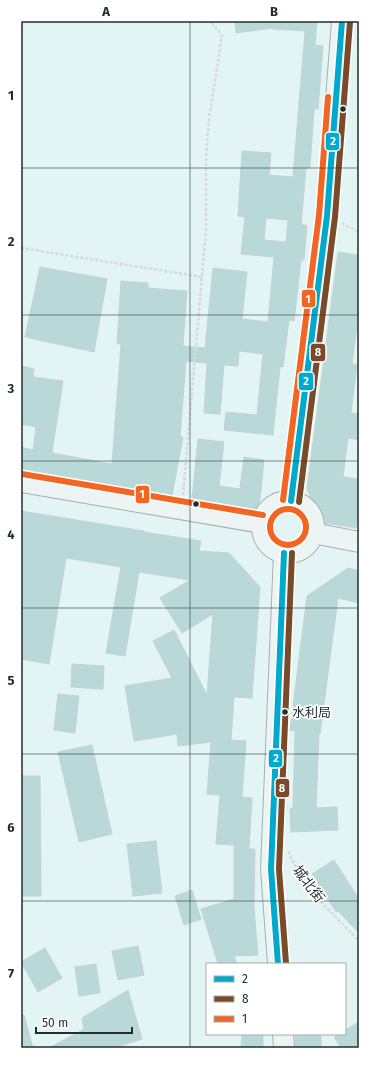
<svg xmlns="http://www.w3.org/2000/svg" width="380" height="1069" viewBox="0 0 380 1069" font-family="'Fira Sans','Noto Sans SC',sans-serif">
  <rect width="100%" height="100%" fill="#e3f4f4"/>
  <!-- building -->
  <path fill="#b8d9d8" stroke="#c5d3d3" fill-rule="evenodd" d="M235,21H317L315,45L323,46L318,109H314L310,168H306L301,225H307L304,260H301L294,321L289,320L283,367H280L273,435L224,430L226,412L257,415L263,354L239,351L238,366L224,365L220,414L204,413L207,363L186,361L180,437H183L172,496L21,471V447L33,450L36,427L21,424V366L34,369L33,377L63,381L52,453L112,464L121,344H117L121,281L148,283V288L187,291L183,346L205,348L213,268L247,272L242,319L268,322L274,257L241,254L245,217L238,216L242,151L271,153L269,175L293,177L305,31L273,29V28L236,33ZM266,218L288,220L286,242L264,240Z
    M338,252L359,255V312L352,364L357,365L351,413L359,414V440L348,438L343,477L359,479V507L356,528L318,522L307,488Z
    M40,267L107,279L94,352L25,337Z
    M198,439L224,442L219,486L240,489L244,457L264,460L259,510L192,499Z
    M21,511L144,531V532L201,541L199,551L229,553L260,587L252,698L234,697L231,740L246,741L242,797L252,798L249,849H255L254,907L258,955L234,956L237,964H218L201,909L234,899V845L216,844L220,795L207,794L211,742L178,746L177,734L134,741L125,686L172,678L153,641L174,630L207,695L213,614L182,633L160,598L190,580L139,572L125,656L106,653L121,567L66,558L49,664L21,659Z
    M348,568L359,571V603L338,598L320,734H319L316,808L337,807L338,830L291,832L290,809L293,808L295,731L290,730L307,596Z
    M72,664L104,666L103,689L71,687Z
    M58,694L79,696L75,733L54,730Z
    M92,745L112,834L79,842L58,752Z
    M21,776H40L41,896H21Z
    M156,841L162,893L133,896L127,844Z
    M334,860L359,899V933L338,911L336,912L312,874Z
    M192,890L201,919L184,925L175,896Z
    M138,946L144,975L118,980L112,951Z
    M45,948L62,978L38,992L21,962Z
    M96,964L100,993L79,996L75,967Z
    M128,990L142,1039L120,1046L117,1048H49L84,1029L82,1018Z
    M21,1015H24L33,1048H21Z
    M359,1022V1048H341L334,1037L339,1034H345V1030Z
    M242,1034H263V1048H241Z
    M295,1034H321V1048H296Z"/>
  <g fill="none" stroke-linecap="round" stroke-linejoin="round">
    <!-- secondary casing -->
    <g stroke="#a4b1b1" stroke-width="22">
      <path id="secondary" d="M21,482L262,523
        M262 527a26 26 0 1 1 52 0a26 26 0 1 1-52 0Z
        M291,501L327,216L342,21
        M313,533L359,542
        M278,964L271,869L284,553
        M283,1034L284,1048"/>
    </g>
    <!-- path -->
    <path stroke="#d5dada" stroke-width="2.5" stroke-dasharray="3 2" stroke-linecap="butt" d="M342,223L359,232
      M21,248L202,277
      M183,495L206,230V157L209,119L222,35L211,22L202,21
      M289,851L291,859L319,900L359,941"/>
    <!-- secondary -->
    <use href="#secondary" stroke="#ecf4f4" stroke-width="20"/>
    <!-- bus-1 casing -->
    <g stroke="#fff" stroke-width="9">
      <path id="bus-1" d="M291,501L327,216L342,21
        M278,964L271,869L284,553"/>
    </g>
    <!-- bus-2 casing -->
    <g stroke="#fff" stroke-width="9">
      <path id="bus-2" d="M299,502L335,217L350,22
        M286,963L279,869L292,553"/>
    </g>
    <!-- bus-3 casing -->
    <g stroke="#fff" stroke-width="9">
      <path id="bus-3" d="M22,474L263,515
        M283,500L319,215L328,97
        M270 527a18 18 0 1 1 36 0a18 18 0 1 1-36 0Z"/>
    </g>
    <!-- bus-1 -->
    <use href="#bus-1" stroke="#00a9ce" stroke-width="6"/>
    <!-- bus-2 -->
    <use href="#bus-2" stroke="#7a4b2a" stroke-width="6"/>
    <!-- bus-3 -->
    <use href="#bus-3" stroke="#f26522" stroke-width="6"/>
  </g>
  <!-- grid -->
  <path fill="none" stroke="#212e2e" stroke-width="1" stroke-opacity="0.55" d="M190,21V1048M21,168H359M21,315H359M21,461H359M21,608H359M21,754H359M21,901H359"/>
  <!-- markers -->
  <g fill="#212e2e" stroke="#fff" stroke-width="1.5">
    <circle cx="343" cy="109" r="3.5"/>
    <circle cx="196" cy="504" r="3.5"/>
    <circle cx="285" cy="712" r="3.5"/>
  </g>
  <g text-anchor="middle" stroke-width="3.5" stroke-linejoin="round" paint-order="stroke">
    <!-- bus labels -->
    <g font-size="13" fill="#212e2e" stroke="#fff" text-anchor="start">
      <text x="292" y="717">水利局</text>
    </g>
    <!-- street labels -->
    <g font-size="14" fill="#212e2e" stroke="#fff">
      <text transform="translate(309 884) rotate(53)" y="5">城北街</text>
    </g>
  </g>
  <g stroke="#fff" stroke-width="1.5">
    <rect x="325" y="132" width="15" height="19" rx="4" fill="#00a9ce"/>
    <rect x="301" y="289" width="15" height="19" rx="4" fill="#f26522"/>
    <rect x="310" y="343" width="16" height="19" rx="4" fill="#7a4b2a"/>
    <rect x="298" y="372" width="16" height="19" rx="4" fill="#00a9ce"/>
    <rect x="135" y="485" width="15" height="19" rx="4" fill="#f26522"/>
    <rect x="268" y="749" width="15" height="19" rx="4" fill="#00a9ce"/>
    <rect x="275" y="778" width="15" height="20" rx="4" fill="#7a4b2a"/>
  </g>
  <g font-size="11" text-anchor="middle" font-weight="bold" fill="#fff">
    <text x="333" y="145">2</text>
    <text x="308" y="303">1</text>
    <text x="318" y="356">8</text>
    <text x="306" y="385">2</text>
    <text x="142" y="498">1</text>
    <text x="276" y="762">2</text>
    <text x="282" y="792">8</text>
  </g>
  <!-- border -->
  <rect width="380" height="1069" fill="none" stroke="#ffffff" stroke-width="44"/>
  <!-- legend -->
  <rect x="206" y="963" width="140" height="72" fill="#ffffff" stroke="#a6abab"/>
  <rect x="214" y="976" width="20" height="6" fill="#00a9ce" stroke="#a6abab"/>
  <text x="242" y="983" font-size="12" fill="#212e2e">2</text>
  <rect x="214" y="996" width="20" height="6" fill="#7a4b2a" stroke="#a6abab"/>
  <text x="242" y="1003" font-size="12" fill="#212e2e">8</text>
  <rect x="214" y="1016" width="20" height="6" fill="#f26522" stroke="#a6abab"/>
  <text x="242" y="1023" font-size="12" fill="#212e2e">1</text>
  <!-- scale -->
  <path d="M36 1027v6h96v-6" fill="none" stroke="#212e2e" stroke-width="2"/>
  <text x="42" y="1027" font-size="12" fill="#212e2e" stroke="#ffffff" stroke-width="3" paint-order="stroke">50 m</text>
  <rect x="22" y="22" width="336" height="1025" fill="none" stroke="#212e2e" stroke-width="1.5"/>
  <g font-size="13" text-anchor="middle" font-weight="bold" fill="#212e2e">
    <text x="106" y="16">A</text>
    <text x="274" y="16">B</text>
    <text x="11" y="100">1</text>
    <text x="11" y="246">2</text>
    <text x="11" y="393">3</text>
    <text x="11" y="539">4</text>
    <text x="11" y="685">5</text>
    <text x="11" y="832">6</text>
    <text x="11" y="978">7</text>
  </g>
</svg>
